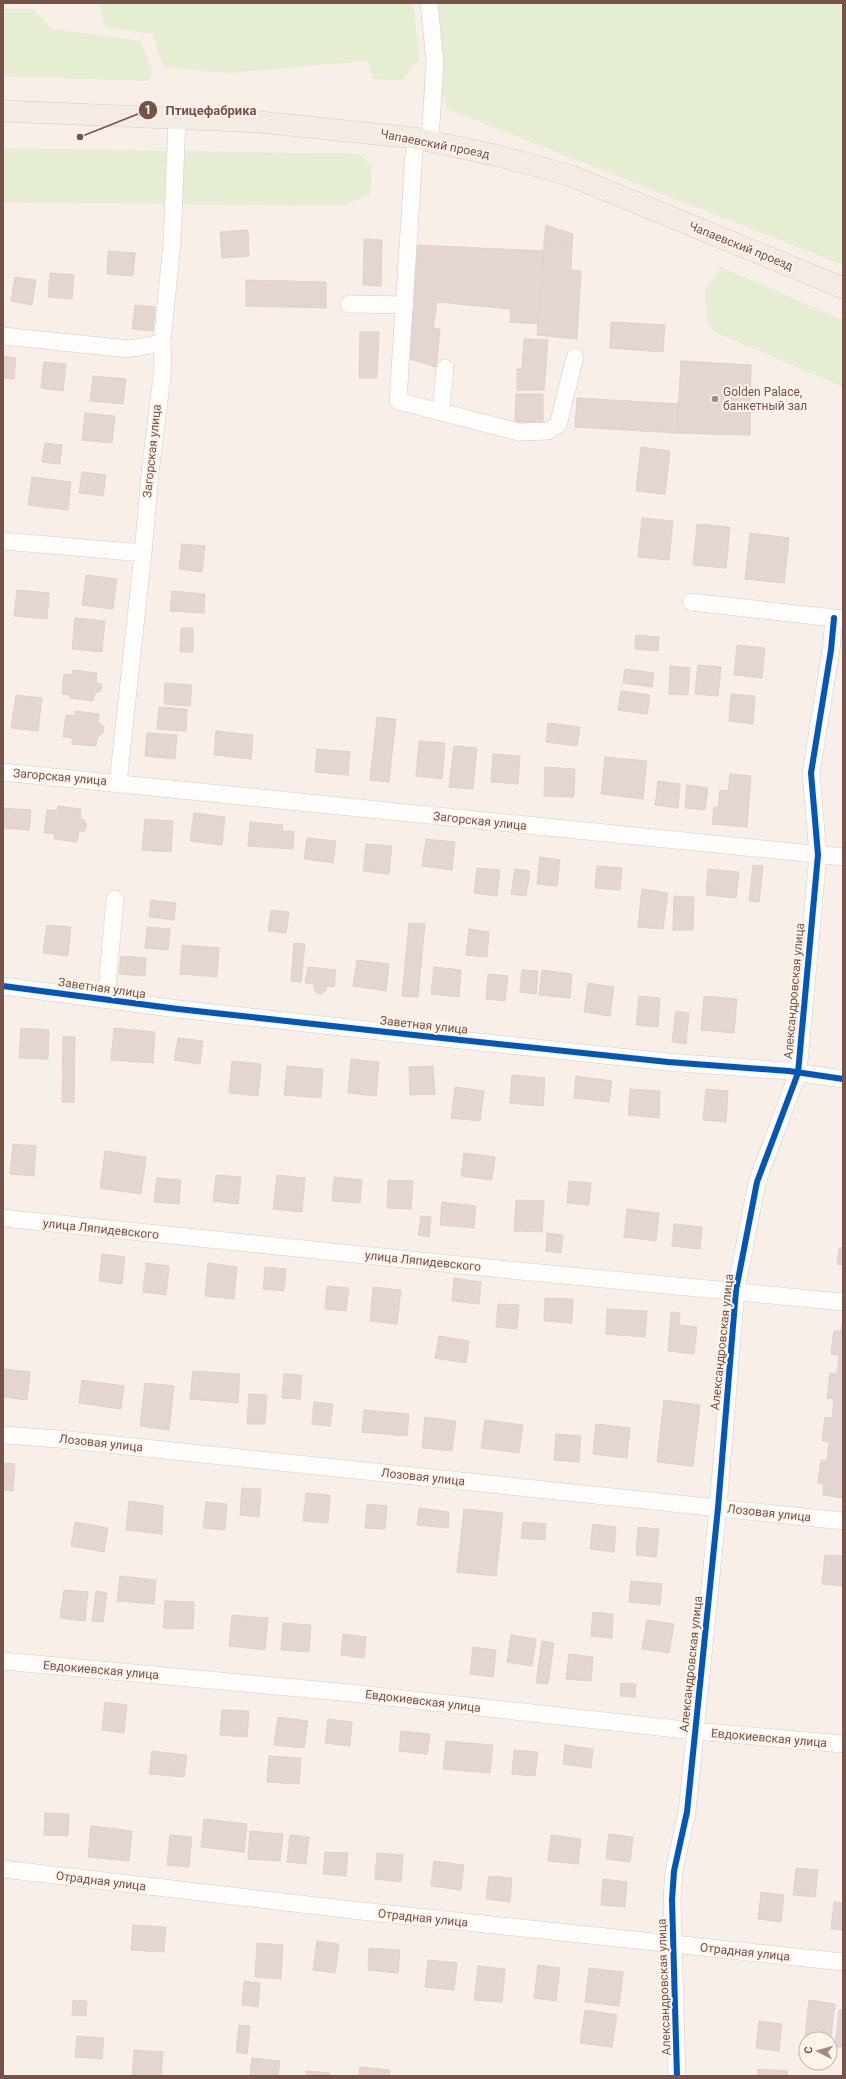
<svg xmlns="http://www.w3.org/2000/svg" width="846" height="2079" viewBox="0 0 846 2079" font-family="Roboto,sans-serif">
  <rect width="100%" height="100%" fill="#f7efe8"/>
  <!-- green -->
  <path fill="#e5edd2" d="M98,3H411L414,8L419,59L402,81L374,79L367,61L228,73L163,67L153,34L106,27Z
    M425,3H843V265L447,109L444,94L440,108L423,102L426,51Z
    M3,9H32L52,29L140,41L153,71L148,81L3,76Z
    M3,148L359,154L372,167L370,195L342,206L3,202Z
    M721,267L843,320V387L713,331L707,322L705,290Z"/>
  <!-- building -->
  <path fill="#e3d6d0" stroke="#e0d1ca" d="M546,225L573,234L572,247L544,244Z
    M248,230L249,256L222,258L220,232Z
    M364,239L382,240L381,286L363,285Z
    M544,244L572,247L571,270L581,271L577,339L537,335Z
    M416,245L544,251L538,324L510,322L511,309L437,302L433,328L440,329L436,367L410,359Z
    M108,251L135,253L133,276L107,274Z
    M50,273L74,275L72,299L48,297Z
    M15,277L36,280L32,305L11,301Z
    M246,280L326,282V308L246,306Z
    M135,305L155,307L153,331L132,329Z
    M611,322L665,325L663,352L610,348Z
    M360,332H379L377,378H359Z
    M524,339L548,340L544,390H517V369H522Z
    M3,356L16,358L14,379L3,378Z
    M681,361L751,365L750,435L677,433Z
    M44,362L66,364L63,391L41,388Z
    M93,376L126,379L123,404L90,401Z
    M516,394H543V423H515Z
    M577,398L679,404L677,433L575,427Z
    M85,413L115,416L112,443L82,440Z
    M45,443L62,445L60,464L42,462Z
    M641,447L670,451L665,494L636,491Z
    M82,472L106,475L103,496L79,493Z
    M32,477L71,482L68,510L28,505Z
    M642,518L673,521L669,560L638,557Z
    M697,524L730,527L726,568L693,565Z
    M750,533L789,538L784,583L745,579Z
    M182,544L205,546L202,572L179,569Z
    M86,575L117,579L113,609L82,605Z
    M17,590L49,593L47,619L14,616Z
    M172,591L205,594L204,613L170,611Z
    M75,618L105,621L102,652L72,649Z
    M181,628H193V652H180Z
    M636,635L659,637L658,651L635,649Z
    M737,645L765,648L762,678L734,675Z
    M698,665L721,667L718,696L695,694Z
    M670,666L690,668L688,695L669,694Z
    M625,669L654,673L652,687L623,683Z
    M73,670L97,673L96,682L102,685L101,691L95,693L93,701L70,698V695L62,694L64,674L72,675Z
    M165,683L192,685L190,706L164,704Z
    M621,691L650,695L647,714L618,710Z
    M731,694L755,696L753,724L729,721Z
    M16,695L42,698L38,731L11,728Z
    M159,707L187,709L186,731L157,729Z
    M75,711L99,714L98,722L104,727L103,733L97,738L96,746L72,744V738L63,737L66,715L75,716Z
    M377,717L396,719L389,782L370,780Z
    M548,723L580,727L577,746L546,742Z
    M216,731L253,735L251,759L214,755Z
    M147,733L177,735L175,759L145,756Z
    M419,741L445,743L442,779L416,776Z
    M454,746L477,748L473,789L449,787Z
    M317,749L350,752L348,775L315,772Z
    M493,754L520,756L518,784L491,782Z
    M605,757L647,761L643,799L601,794Z
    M545,767L575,769L574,797L544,796Z
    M730,774L751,776L747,827L712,824L714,807L718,808L720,790L728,791Z
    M658,781L680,784L678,808L655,805Z
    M687,785L708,788L705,810L685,808Z
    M58,806L81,809L80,819L84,820L87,825L84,831H79L77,842L54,839L55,834L44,833L47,810L57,811Z
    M3,808L31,810L29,830L3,828Z
    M194,813L225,817L222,845L190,841Z
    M145,819L173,821L171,852L142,850Z
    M250,822L283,825L282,831H294L293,849L248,846Z
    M307,838L336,841L333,863L304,859Z
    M426,839L455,842L452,870L422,866Z
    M366,844L392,846L389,874L363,871Z
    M540,857L560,860L557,886L537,884Z
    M753,865L763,866L759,902L749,901Z
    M597,866L622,868L620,890L595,888Z
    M477,868L500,870L497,896L474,893Z
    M515,869L530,871L526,896L511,894Z
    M708,869L739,872L736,898L706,895Z
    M642,889L668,893L663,929L638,927Z
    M674,896L694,897L693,930H673Z
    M151,900L176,903L174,920L149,917Z
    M271,910L289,912L286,933L268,931Z
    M409,923L425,924L418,997L402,996Z
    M47,925L71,927L68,956L43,953Z
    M147,927L170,929L168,950L145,948Z
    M469,929L489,932L487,957L466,955Z
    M294,943L305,944L301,982L291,981Z
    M182,945L219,948L217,977L180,974Z
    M121,956L146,958L145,976L119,974Z
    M357,960L389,964L386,991L353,986Z
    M308,967L336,970L334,987L327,986L326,990L321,994L317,993L314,989V984L305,983Z
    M434,967L461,970L459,997L431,994Z
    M522,970L538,971L536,994L520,992Z
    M542,970L572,974L570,998L539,995Z
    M488,974L508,976L505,1001L486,999Z
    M588,983L614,987L610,1016L584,1012Z
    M639,996L660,998L658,1027L636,1025Z
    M704,996L737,999L734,1033L701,1030Z
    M676,1011L689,1013L686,1044L672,1042Z
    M21,1028L49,1030L48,1059L19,1058Z
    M114,1028L155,1032L153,1063L111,1060Z
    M63,1037H75L74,1102H62Z
    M178,1038L203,1041L200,1064L174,1060Z
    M351,1059L379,1062L376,1096L348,1093Z
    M232,1061L261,1064L258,1096L229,1093Z
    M287,1066L323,1069L321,1098L284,1095Z
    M433,1066L435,1094L410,1095L409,1067Z
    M512,1075L545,1078L543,1106L510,1103Z
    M576,1076L612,1081L609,1102L574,1098Z
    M455,1087L484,1091L480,1121L451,1118Z
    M630,1089L660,1091L659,1118L628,1115Z
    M706,1089L728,1091L726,1122L703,1120Z
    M13,1144L36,1146L34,1176L10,1174Z
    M105,1151L146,1157L141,1194L100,1188Z
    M464,1153L495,1157L492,1180L461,1176Z
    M216,1175L241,1177L238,1204L213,1201Z
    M277,1175L305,1178L302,1212L273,1209Z
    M334,1177L362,1180L360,1203L332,1201Z
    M157,1178L181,1180L179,1204L154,1202Z
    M388,1180L413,1181L411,1209L387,1208Z
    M569,1181L591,1183L589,1205L567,1203Z
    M516,1200L544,1201L542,1232L514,1231Z
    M442,1202L476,1206L474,1228L440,1225Z
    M627,1209L659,1213L656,1241L624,1237Z
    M421,1216L431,1217L429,1237L418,1235Z
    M674,1224L702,1227L700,1249L672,1246Z
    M547,1233L563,1235L561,1253L546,1251Z
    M839,1248H843V1265L837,1264Z
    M102,1254L125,1257L122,1284L99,1281Z
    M146,1263L169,1266L166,1295L143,1292Z
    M208,1263L237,1267L234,1299L205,1296Z
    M265,1267L286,1269L284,1291L263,1289Z
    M454,1278L481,1282L479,1304L452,1301Z
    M327,1286L349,1288L346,1311L325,1309Z
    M373,1287L401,1290L397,1324L370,1321Z
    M545,1298L573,1299L572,1323L544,1321Z
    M498,1304L519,1305L517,1329L496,1327Z
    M607,1309L647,1311L645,1337L606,1334Z
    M671,1312L680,1313L679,1325L697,1327L694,1354L668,1351Z
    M843,1321V1498L823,1495L824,1484L818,1483L821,1460L827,1461L829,1442L822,1441L825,1417L832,1418L834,1399L827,1398L830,1373L837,1374L839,1355L831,1354L834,1331H841Z
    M439,1336L469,1341L466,1363L435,1358Z
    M3,1369L30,1372L27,1400L3,1397Z
    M193,1371L240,1374L238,1403L190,1399Z
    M284,1374L302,1375L300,1399L282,1398Z
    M82,1380L124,1386L121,1409L79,1403Z
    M145,1383L174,1386L169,1430L140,1426Z
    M249,1394L267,1395L265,1424H247Z
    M664,1400L700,1405L693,1466L657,1462Z
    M314,1402L333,1404L330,1426L312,1424Z
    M364,1410L409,1414L407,1436L362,1432Z
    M425,1417L456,1421L452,1451L422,1448Z
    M485,1420L523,1425L519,1453L481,1448Z
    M596,1424L630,1428L627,1458L593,1454Z
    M556,1434L581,1436L579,1462L554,1460Z
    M3,1463L15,1464L13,1491L3,1490Z
    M242,1488L261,1489L259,1517L240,1515Z
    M306,1493L330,1495L328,1523L303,1521Z
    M129,1501L163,1506L162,1534L126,1530Z
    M206,1502L227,1504L225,1530L203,1528Z
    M367,1504L387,1506L385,1529L365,1528Z
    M419,1508L449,1512L448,1528L417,1525Z
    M464,1509L503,1513L496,1576L457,1572Z
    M75,1522L108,1528L104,1552L71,1546Z
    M523,1522L546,1524L545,1540L521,1538Z
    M593,1524L616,1527L614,1552L590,1549Z
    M638,1527L659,1529L656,1557L636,1555Z
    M825,1555L843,1556V1586L822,1584Z
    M120,1576L156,1580L154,1604L117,1601Z
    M631,1581L662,1584L660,1605L629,1602Z
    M64,1590L88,1592L85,1621L60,1618Z
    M96,1591L107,1593L103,1622L92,1621Z
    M165,1601L194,1602L193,1629L163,1628Z
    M593,1612L613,1614L612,1638L591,1636Z
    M232,1615L268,1618L265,1650L229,1646Z
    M647,1620L674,1624L669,1653L642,1649Z
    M283,1623L311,1625L309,1652L281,1650Z
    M343,1634L366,1637L364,1658L341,1655Z
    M511,1635L536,1639L532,1666L507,1662Z
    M542,1641L554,1643L548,1684L536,1683Z
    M473,1647L496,1650L493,1677L470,1674Z
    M569,1654L593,1657L591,1681L566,1679Z
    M621,1683L636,1684L635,1697L620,1696Z
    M105,1702L127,1705L124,1733L102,1730Z
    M222,1710L249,1711L247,1737L220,1735Z
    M278,1717L308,1721L304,1748L274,1745Z
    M328,1719L352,1722L350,1746L325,1743Z
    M401,1731L430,1734L427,1754L399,1751Z
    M446,1741L493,1745L490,1773L443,1769Z
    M565,1745L593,1749L591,1768L563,1764Z
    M514,1750L538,1752L535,1776L512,1774Z
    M152,1751L187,1755L184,1777L149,1774Z
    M269,1756L301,1758L299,1784L267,1782Z
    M45,1813L69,1814L68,1836L44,1835Z
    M204,1819L247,1824L244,1852L201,1847Z
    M91,1826L132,1831L129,1861L88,1857Z
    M250,1831L283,1834L280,1861L248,1859Z
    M609,1834L633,1837L630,1862L606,1859Z
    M170,1835L192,1837L189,1867L167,1865Z
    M290,1835L309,1837L306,1864L287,1862Z
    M551,1835L581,1839L578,1864L548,1861Z
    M325,1852L348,1853L346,1876L323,1874Z
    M377,1853L403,1855L401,1882L375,1879Z
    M434,1861L464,1865L461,1890L431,1886Z
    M796,1868L818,1870L815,1897L793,1895Z
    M489,1876L512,1878L510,1902L486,1899Z
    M603,1879L627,1882L625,1907L601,1905Z
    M761,1892L784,1895L781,1922L758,1919Z
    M834,1902L843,1903V1930L831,1929Z
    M133,1925L166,1927L164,1952L131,1950Z
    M317,1941L339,1944L335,1973L313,1970Z
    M257,1943L283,1945L281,1979L255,1977Z
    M369,1948L400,1950L398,1973L368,1970Z
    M428,1960L457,1963L454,1990L425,1987Z
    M538,1965L560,1968L556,2001L534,1998Z
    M478,1966L505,1969L502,2002L474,2000Z
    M589,1968L623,1972L619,2006L585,2002Z
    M244,1981L260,1983L258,2007L242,2005Z
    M73,2000L87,2001L86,2016L72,2015Z
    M809,2000L835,2004L830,2044V2039H806V2047L804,2046Z
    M585,2010L617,2015L612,2047L580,2043Z
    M839,2010H843V2047H835Z
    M759,2021L782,2024L779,2051L756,2048Z
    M239,2025L250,2026L247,2054L236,2052Z
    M77,2036L104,2038L102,2059L75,2057Z
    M134,2050L163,2052L161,2076H132Z
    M252,2058L280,2061L278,2076H250Z
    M360,2067L390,2070L389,2076H359Z
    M758,2069L787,2071V2076H757Z
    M306,2071L330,2073L329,2076H306Z"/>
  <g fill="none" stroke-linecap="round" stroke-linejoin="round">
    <!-- minor casing -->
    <g stroke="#d6cbc6" stroke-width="18">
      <path id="minor" d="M429,3L435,62L430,141
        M415,138L398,401L519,432L548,431L558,425L575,357
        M349,304L405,305
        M3,336L129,349L162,343
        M441,412L445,368
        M3,541L143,553
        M691,602L843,619
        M3,772L843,857
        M118,783L143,553L150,473L163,368L162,343L172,243L177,119
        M3,986L178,1009L423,1036L668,1062L789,1071L843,1079
        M106,999L115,899
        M3,1218L510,1270L843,1302
        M3,1435L59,1439L843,1521
        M3,1661L351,1693L695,1731L843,1744
        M3,1869L352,1910L843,1962
        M677,2076L672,1900L674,1871L687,1812L718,1508L736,1290L757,1182L798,1073L818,855L811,773L831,650L834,618"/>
    </g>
    <!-- major casing -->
    <g stroke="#d6cac5" stroke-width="22">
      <path id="major" d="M3,111L260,122L415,138L499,156L569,175L843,288"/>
    </g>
    <!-- minor -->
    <use href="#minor" stroke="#fefdfc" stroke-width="17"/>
    <!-- major -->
    <use href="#major" stroke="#f3ebe4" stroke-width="21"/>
    <!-- cycleway casing -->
    <g stroke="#fff4e9" stroke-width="8">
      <path id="cycleway" d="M3,986L178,1009L423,1036L668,1062L789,1071L843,1079
        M677,2076L672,1900L674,1871L687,1812L718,1508L736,1290L757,1182L798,1073L818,855L811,773L831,650L834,618"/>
    </g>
    <!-- cycleway -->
    <use href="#cycleway" stroke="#0057b8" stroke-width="6"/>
  </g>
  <!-- markers -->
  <circle fill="#a38980" stroke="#fff4e9" stroke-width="1.5" cx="715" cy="399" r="4"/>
  <g text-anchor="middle" stroke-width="4" stroke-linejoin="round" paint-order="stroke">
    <!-- street labels -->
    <g font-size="12" fill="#765248" stroke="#fff4e9">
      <text transform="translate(435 144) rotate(11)" y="4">Чапаевский проезд</text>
      <text transform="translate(741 246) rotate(22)" y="4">Чапаевский проезд</text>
      <text transform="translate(152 451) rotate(-84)" y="4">Загорская улица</text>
      <text transform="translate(60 777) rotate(5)" y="4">Загорская улица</text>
      <text transform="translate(480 821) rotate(6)" y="4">Загорская улица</text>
      <text transform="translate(102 988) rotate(8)" y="4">Заветная улица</text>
      <text transform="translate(794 991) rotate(-85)" y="4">Александровская улица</text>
      <text transform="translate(424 1025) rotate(6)" y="4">Заветная улица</text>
      <text transform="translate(101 1229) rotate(6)" y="4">улица Ляпидевского</text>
      <text transform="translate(423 1261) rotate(6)" y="4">улица Ляпидевского</text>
      <text transform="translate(722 1342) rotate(-84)" y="4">Александровская улица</text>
      <text transform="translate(101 1443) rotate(6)" y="4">Лозовая улица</text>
      <text transform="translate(423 1477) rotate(6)" y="4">Лозовая улица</text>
      <text transform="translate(769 1513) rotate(6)" y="4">Лозовая улица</text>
      <text transform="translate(691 1664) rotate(-84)" y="4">Александровская улица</text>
      <text transform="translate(101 1670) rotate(5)" y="4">Евдокиевская улица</text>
      <text transform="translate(423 1701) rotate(7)" y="4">Евдокиевская улица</text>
      <text transform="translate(769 1738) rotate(5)" y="4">Евдокиевская улица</text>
      <text transform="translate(101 1881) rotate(7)" y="4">Отрадная улица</text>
      <text transform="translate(423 1918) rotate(6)" y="4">Отрадная улица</text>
      <text transform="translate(745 1952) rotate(6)" y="4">Отрадная улица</text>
      <text transform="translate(664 1987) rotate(-92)" y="4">Александровская улица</text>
    </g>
    <!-- poi labels -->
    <g font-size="12" fill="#765248" stroke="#fff4e9" text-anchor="start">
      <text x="723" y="396">Golden Palace,<tspan x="723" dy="14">банкетный зал</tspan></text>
    </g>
  </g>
  <!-- callouts -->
  <path fill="none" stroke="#765248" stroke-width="1.5" d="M80 137L148 110"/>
  <g fill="#765248" stroke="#fff4e9" stroke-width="1.5">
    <circle cx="80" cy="137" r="4"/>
    <circle cx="148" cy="110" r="10"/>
  </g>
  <g font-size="12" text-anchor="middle" font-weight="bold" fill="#fff">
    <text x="148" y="114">1</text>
  </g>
  <g font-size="13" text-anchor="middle" font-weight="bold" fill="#765248" stroke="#fff4e9" stroke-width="4" stroke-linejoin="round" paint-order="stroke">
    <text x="211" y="115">Птицефабрика</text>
  </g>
  <!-- border -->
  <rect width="846" height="2079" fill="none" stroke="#765248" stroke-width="8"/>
  <!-- north arrow -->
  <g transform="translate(818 2051) rotate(276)"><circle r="19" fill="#fff4e9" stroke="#c8b3a9"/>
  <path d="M0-3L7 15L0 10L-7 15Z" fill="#a38980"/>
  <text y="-6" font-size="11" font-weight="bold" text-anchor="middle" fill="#765248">С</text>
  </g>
</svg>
